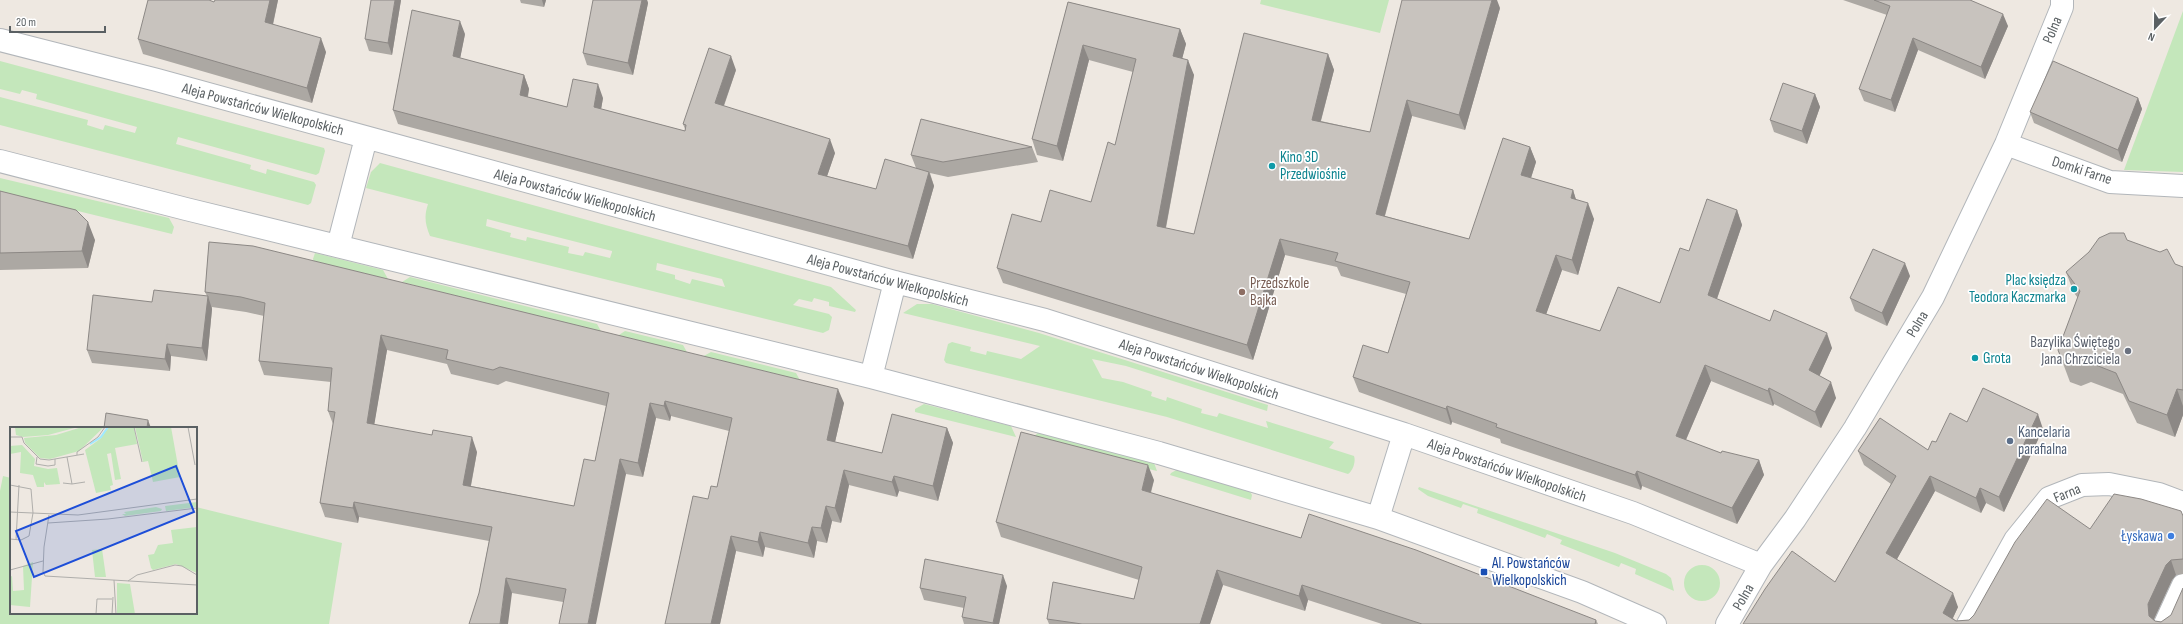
<svg xmlns="http://www.w3.org/2000/svg" width="2183" height="624" viewBox="0 0 2183 624" font-family="'Sofia Sans Condensed',sans-serif">
  <rect width="100%" height="100%" fill="#eee8e1"/>
  <!-- green -->
  <path fill="#c4e7bb" fill-rule="evenodd" d="M1261,0H1389L1380,33L1260,4Z
    M2183,11V172L2124,170Z
    M0,61L324,148L325,151L319,173L316,175L178,137L176,144L251,165L250,169L266,174L267,169L314,182L316,185L311,203L308,205L0,125V97L88,120L87,125L103,130L105,125L135,133L137,127L36,99L37,94L22,90L20,94L0,89Z
    M380,163L831,287L856,310L855,312L829,306V302L814,298L812,302L799,299L793,305L829,314L832,317L829,330L823,333L430,236C425,224 424,216 428,204L366,188L371,172ZM487,219L612,251V252L610,258L585,252L583,256L568,253L569,247L527,237L526,241L510,237L511,233L486,226ZM657,263L722,279L725,287L692,279L690,284L675,279V275L656,270Z
    M0,178L169,218L174,227L172,234L0,192Z
    M315,253L383,270L388,279L314,262L313,259Z
    M410,277L597,324L602,333L402,282Z
    M917,304H932L1039,333L1268,405L1267,411L1126,366L1092,359L1102,378L1123,382L1152,392L1151,396L1166,401L1167,397L1202,409L1201,413L1217,417L1219,413L1268,428L1266,421L1334,442L1329,448L1354,456C1356,461 1353,471 1348,474L1167,417L946,363L944,360L948,344L952,342L971,347L970,351L986,355L987,351L1021,359L1040,346L903,313Z
    M625,331L683,345L688,354L616,337Z
    M711,352L796,373L801,382L702,357Z
    M924,404L1011,426L1016,437L915,412V409Z
    M1039,432L1153,460L1157,471L1030,440Z
    M1180,468L1249,490L1252,495L1251,500L1170,475L1171,473Z
    M3,476L11,478V613H196V507L342,543L329,624H0V491Z
    M1419,487L1615,553L1666,574L1671,578L1674,591L1635,574L1636,569L1621,563L1619,567L1560,544L1562,540L1547,534L1545,538L1477,513L1478,509L1463,504L1461,508L1428,496L1418,489Z
    M1684 583a18 18 0 1 1 36 0a18 18 0 1 1-36 0Z"/>
  <g fill="none" stroke-linecap="round" stroke-linejoin="round">
    <!-- minor casing -->
    <g stroke="#b2b6ba" stroke-width="24">
      <path id="minor" d="M0,40L157,80L895,282L1045,320L1404,434L1633,513L1761,565
        M2006,144L2110,182L2183,186
        M0,161L186,209L871,377L1159,453L1378,518L1582,592L1655,624
        M338,246L366,138
        M871,377L895,282
        M1378,518L1404,434
        M1727,624L1761,565L1795,519L1855,428L1933,297L2006,144L2062,7V0
        M1968,624L2015,540L2049,498L2082,485L2109,484L2159,494L2183,503
        M2165,624L2183,585"/>
    </g>
    <!-- minor -->
    <use href="#minor" stroke="#fff" stroke-width="22"/>
  </g>
  <!-- wall -->
  <path fill="#aca8a3" fill-rule="evenodd" d="M278,0L273,25L326,52L312,103L143,54L138,39L214,2Z
    M401,0L392,55L369,51L365,39Z
    M520,0H546L544,7L521,3Z
    M642,0H647L648,3L633,75L587,65L583,53Z
    M1843,0H1970L2008,26L1985,79L1918,50L1895,112L1864,101L1859,89L1887,15Z
    M1068,2L1180,29L1186,44L1182,58L1194,75L1166,228L1194,234L1328,54L1334,70L1321,121L1370,132L1500,8L1465,130L1412,116L1385,216L1469,239L1530,147L1536,162L1531,178L1573,190L1576,200L1594,219L1578,275L1562,270L1546,314L1600,331L1660,303L1689,251L1737,210L1742,225L1717,299L1832,348L1819,376L1836,398L1821,428L1774,404L1773,406L1711,381L1686,440L1721,453L1759,460L1764,475L1737,524L1642,486L1641,490L1501,443L1500,439L1452,422L1451,425L1359,392L1353,377L1388,353L1406,294L1341,276L1337,267L1285,255L1253,360L1003,283L997,268L1041,222L1091,202L1115,145L1133,72L1089,60L1063,161L1037,155L1032,139Z
    M465,34L460,58L524,75L529,89L528,97L567,107L603,98L601,109L685,131V129L683,124L736,70L724,106L835,153L827,176L876,189L916,168L911,155L1032,147L1038,162L948,177L930,173L934,186L913,259L398,124L393,110Z
    M1815,94L1820,107L1807,144L1774,132L1770,120Z
    M2138,98L2142,109L2122,162L2034,123L2030,112Z
    M0,191L95,240L88,268L0,270Z
    M2127,240L2175,264L2183,267V415L2175,437L2137,423L2123,394L2091,382L2081,386L2070,382L2058,350L2078,298L2074,293L2066,272Z
    M209,242L844,403L835,442L882,453L947,428L953,443L938,501L899,491L897,497L849,485L841,523L832,521L827,543L817,541L814,558L765,547L763,557L736,551L720,624H665L708,499L717,487L729,431L671,416L670,421L656,418L643,477L626,474L563,602L512,593H479L489,541L359,517L358,523L325,517L320,503L333,424L328,411L331,382L264,375L259,361L264,316L246,312L212,307V309L207,361L171,356L170,371L92,363L87,350L152,302L207,296L205,292ZM387,350L447,364L451,374L498,385L506,381L606,406L595,461L574,506L471,486L477,452L374,424Z
    M1910,276L1887,326L1855,311L1850,298Z
    M1967,422L2043,429L2004,512L1986,503L1981,513L1935,491L1897,559L1958,607L1953,618L1956,621L1969,620L2090,529L2183,516V574L2176,575L2172,580L2154,619L2155,621L2183,624H1743L1835,582L1891,484L1864,465L1858,451L1928,450L1936,442Z
    M1154,480L1151,493L1301,538L1596,620L1598,624H1382L1308,600L1305,611L1223,585L1210,624H1049L1047,619L1134,599L1139,580L1001,537L996,522Z
    M1007,586L999,624H964L962,617L964,608L924,600L920,588Z"/>
  <!-- shaded-wall -->
  <path fill="#8c8885" d="M270,0H278L270,37L265,22Z
    M395,0H401L392,55L388,43Z
    M542,0H546L544,7Z
    M642,0H647L648,3L633,75L628,63Z
    M1492,0H1497L1500,8L1465,130L1459,115Z
    M2003,14L2008,26L1985,79L1981,67Z
    M460,21L465,34L458,69L453,56Z
    M1180,29L1186,44L1179,71L1173,56Z
    M321,38L326,52L312,103L307,88Z
    M1913,38L1918,50L1895,112L1891,100Z
    M1083,45L1089,60L1063,161L1057,146Z
    M1328,54L1334,70L1317,135L1312,120Z
    M731,56L736,70L720,116L715,103Z
    M1188,60L1194,75L1163,242L1157,226Z
    M524,75L529,89L525,109L520,95Z
    M598,84L603,98L599,121L594,107Z
    M1815,94L1820,107L1807,144L1802,131Z
    M2138,98L2142,109L2122,162L2118,150Z
    M1407,100L1412,116L1381,229L1376,214Z
    M830,139L835,153L823,188L818,174Z
    M1530,147L1536,162L1527,190L1521,175Z
    M929,172L934,186L913,259L908,246Z
    M1573,190L1578,206L1571,198Z
    M1588,203L1594,219L1578,275L1572,260Z
    M1737,210L1742,225L1713,310L1708,295Z
    M88,222L95,240L88,268L82,251Z
    M1280,239L1285,255L1253,360L1247,345Z
    M1556,255L1562,270L1542,326L1536,311Z
    M1905,263L1910,276L1887,326L1882,313Z
    M208,296L212,309L207,361L202,348Z
    M1827,333L1832,348L1815,386L1809,370Z
    M381,335L387,350L372,438L367,423Z
    M167,344L171,356L170,371L165,359Z
    M1705,365L1711,381L1681,451L1676,436Z
    M1831,382L1836,398L1821,428L1815,412Z
    M1769,388L1774,404L1773,406L1768,391Z
    M838,389L844,403L832,455L827,440Z
    M2177,389L2183,406V415L2175,437L2167,415Z
    M665,401L671,416L670,421L664,406Z
    M650,403L656,418L643,477L638,463Z
    M1447,406L1452,422L1451,425L1446,409Z
    M2038,414L2043,429L2004,512L1999,497Z
    M148,420L151,428H147Z
    M947,428L953,443L938,501L933,486Z
    M472,437L477,452L468,500L463,485Z
    M620,459L626,474L596,624H588Z
    M1759,460L1764,475L1737,524L1732,508Z
    M1148,465L1154,480L1147,505L1142,490Z
    M844,470L849,485L841,523L835,508Z
    M1637,471L1642,486L1641,490L1635,475Z
    M894,476L899,491L897,497L892,482Z
    M1930,476L1935,491L1892,568L1886,553Z
    M1980,488L1986,503L1981,513L1976,498Z
    M354,502L359,517L358,523L353,508Z
    M826,506L832,521L827,543L821,528Z
    M812,527L817,541L814,558L808,543Z
    M760,532L765,547L763,557L758,542Z
    M731,536L736,551L720,624H711Z
    M2171,560L2176,575L2172,580L2154,619V624L2149,616L2148,604L2166,565Z
    M1217,570L1223,585L1210,624H1200Z
    M1003,575L1007,586L999,624H993Z
    M506,578L512,593L508,624H500Z
    M1302,585L1308,600L1305,611L1299,596Z
    M1953,593L1958,607L1950,624L1943,613Z"/>
  <!-- building -->
  <path fill="#c8c3be" stroke="#8c8885" fill-rule="evenodd" d="M148,0H209L214,2L215,0H270L265,22L321,38L307,88L138,39Z
    M371,0H395L388,43L365,39Z
    M593,0H642L628,63L583,53Z
    M1402,0H1492L1459,115L1407,100L1376,214L1469,239L1503,138L1530,147L1521,175L1573,190L1571,198L1588,203L1572,260L1556,255L1536,311L1600,331L1618,287L1660,303L1680,248L1689,251L1707,199L1737,210L1708,295L1770,321L1774,310L1827,333L1809,370L1831,382L1815,412L1769,388L1768,391L1705,365L1676,436L1721,453L1722,451L1759,460L1732,508L1637,471L1635,475L1496,427L1497,424L1447,406L1446,409L1353,377L1363,345L1388,353L1410,282L1335,261L1338,253L1280,239L1247,345L997,268L1012,214L1041,222L1050,190L1091,202L1108,142L1115,145L1136,59L1083,45L1057,146L1032,139L1068,2L1180,29L1173,56L1188,60L1157,226L1194,234L1244,33L1328,54L1312,120L1370,132Z
    M1874,0H1970L2003,14L1981,67L1913,38L1891,100L1859,89L1890,6Z
    M412,10L460,21L453,56L524,75L520,95L567,107L573,79L598,84L594,107L685,131L686,125L683,124L709,48L731,56L715,103L830,139L818,174L876,189L885,159L929,172L908,246L393,110Z
    M2053,61L2138,98L2118,150L2030,112Z
    M1783,83L1815,94L1802,131L1770,120Z
    M921,119L1032,147L943,162L911,155Z
    M0,191L76,210L88,222L82,251L0,253Z
    M2110,233H2124L2127,240L2160,252L2167,249L2175,264L2183,267V390L2177,389L2167,415L2129,401L2116,373L2083,360L2073,365L2062,360L2058,350L2080,291L2066,272L2089,252L2099,238Z
    M209,242L253,246L838,389L827,440L882,453L892,414L947,428L933,486L894,476L892,482L844,470L835,508L826,506L821,528L812,527L808,543L760,532L758,542L731,536L711,624H665L693,496L708,499L711,486L717,487L732,418L665,401L664,406L650,403L638,463L620,459L588,624H559L566,589L506,578L500,624H469L479,593L492,527L354,502L353,508L320,503L335,412L328,411L332,368L259,361L265,303L241,297L205,292ZM381,335L448,350L446,359L493,370L500,367L609,393L595,461L584,459L574,506L463,485L472,437L433,430L432,435L367,423Z
    M1873,249L1905,263L1882,313L1850,298Z
    M154,290L208,296L202,348L167,344L165,359L87,350L93,295L152,302Z
    M1983,388L2038,414L1999,497L1980,488L1976,498L1930,476L1886,553L1953,593L1943,613L1956,621L1969,620L1974,615L2015,542L2047,499L2090,529L2114,494L2141,499L2181,511L2183,516V559L2171,560L2166,565L2148,604L2149,616L2155,621L2161,622L2171,615L2183,588V624H1743L1765,589L1792,551L1835,582L1896,476L1858,451L1880,418L1928,450L1932,441L1936,442L1950,413L1967,422Z
    M106,413L148,420L147,428H104Z
    M1021,432L1148,465L1142,490L1301,538L1309,514L1416,550L1596,620L1595,624H1422L1302,585L1299,596L1217,570L1200,624H1082L1047,619L1053,582L1134,599L1142,567L996,522Z
    M925,559L1003,575L993,623L962,617L966,597L920,588Z"/>
  <!-- markers -->
  <g fill="#0f9aa8" stroke="#fff" stroke-width="1.5">
    <circle cx="1272" cy="166" r="4"/>
    <circle cx="2074" cy="289" r="4"/>
    <circle cx="1975" cy="358" r="4"/>
  </g>
  <circle fill="#8d6e63" stroke="#fff" stroke-width="1.5" cx="1242" cy="292" r="4"/>
  <circle fill="#6b7280" stroke="#fff" stroke-width="1.5" cx="2128" cy="351" r="4"/>
  <circle fill="#5c6f8a" stroke="#fff" stroke-width="1.5" cx="2010" cy="441" r="4"/>
  <circle fill="#3f7fe0" stroke="#fff" stroke-width="1.5" cx="2171" cy="536" r="4"/>
  <rect fill="#1a4fb4" stroke="#fff" stroke-width="1.5" x="1480" y="568" width="8" height="8" rx="2"/>
  <g text-anchor="middle" stroke-width="3.5" stroke-linejoin="round" paint-order="stroke">
    <!-- street labels -->
    <g font-size="15" fill="#5a6063" stroke="#fff">
      <text transform="translate(2052 30) rotate(-67)" y="5">Polna</text>
      <text transform="translate(263 109) rotate(15)" y="5">Aleja Powstańców Wielkopolskich</text>
      <text transform="translate(2082 170) rotate(18)" y="5">Domki Farne</text>
      <text transform="translate(575 195) rotate(15)" y="5">Aleja Powstańców Wielkopolskich</text>
      <text transform="translate(888 280) rotate(15)" y="5">Aleja Powstańców Wielkopolskich</text>
      <text transform="translate(1917 324) rotate(-59)" y="5">Polna</text>
      <text transform="translate(1199 369) rotate(18)" y="5">Aleja Powstańców Wielkopolskich</text>
      <text transform="translate(1507 470) rotate(19)" y="5">Aleja Powstańców Wielkopolskich</text>
      <text transform="translate(2067 493) rotate(-22)" y="5">Farna</text>
      <text transform="translate(1743 597) rotate(-60)" y="5">Polna</text>
    </g>
    <!-- culture labels -->
    <g font-size="15" fill="#0d838f" stroke="#fff" text-anchor="start">
      <text x="1280" y="162">Kino 3D<tspan x="1280" dy="17">Przedwiośnie</tspan></text>
      <text x="2066" y="285" text-anchor="end">Plac księdza<tspan x="2066" dy="17">Teodora Kaczmarka</tspan></text>
      <text x="1983" y="363">Grota</text>
    </g>
    <!-- education labels -->
    <g font-size="15" fill="#785e54" stroke="#fff" text-anchor="start">
      <text x="1250" y="288">Przedszkole<tspan x="1250" dy="17">Bajka</tspan></text>
    </g>
    <!-- worship labels -->
    <g font-size="15" fill="#5b616d" stroke="#fff" text-anchor="end">
      <text x="2120" y="347">Bazylika Świętego<tspan x="2120" dy="17">Jana Chrzciciela</tspan></text>
    </g>
    <!-- service labels -->
    <g font-size="15" fill="#4e5e75" stroke="#fff" text-anchor="start">
      <text x="2018" y="437">Kancelaria<tspan x="2018" dy="17">parafialna</tspan></text>
    </g>
    <!-- shop labels -->
    <g font-size="15" fill="#366cbe" stroke="#fff" text-anchor="end">
      <text x="2163" y="541">Łyskawa</text>
    </g>
    <!-- transit labels -->
    <g font-size="15" fill="#164399" stroke="#fff" text-anchor="start">
      <text x="1492" y="568">Al. Powstańców<tspan x="1492" dy="17">Wielkopolskich</tspan></text>
    </g>
  </g>
  <!-- overview -->
  <g transform="translate(10 427)">
    <rect width="187" height="187" fill="#eee8e1"/>
    <path d="M5,0H68L38,8L13,10L6,8ZM72,0H94L69,24L40,32L30,31L15,16L14,11L46,8ZM99,0H124L127,17L105,21L111,52L105,53L101,26L97,27L103,58L100,59L101,63L86,66L75,23L90,12ZM125,0H161L170,50L143,55L138,34L133,35ZM12,18L25,32L24,39L38,42L47,41L50,57L36,58L34,55V60H27L23,48L10,46L11,25L0,27V19ZM187,75V80L156,84L155,79ZM146,80L152,82L151,84L115,89L112,87H116L114,85ZM187,100V146L166,137L143,143L141,141L138,128L144,127L148,118L163,116L161,103ZM92,122L96,150H85L82,123ZM23,135L20,180L0,178V150L2,149L3,164L14,163L13,139ZM107,156L120,157L125,187H107Z" fill="#c4e7bb"/>
    <path fill="none" stroke="#9fe9ff" stroke-width="2" d="M80,17L91,10L98,0"/>
    <path fill="none" stroke="#afaeab" stroke-width="1" d="M124,0L132,35M178,0L185,38M0,10H12L14,16L30,32L39,33L74,27M67,28V25L88,10L95,0M27,30L26,37L38,39L45,38V32M53,56L62,57L57,30M62,57L75,55M0,58L21,62L23,86L19,109L11,113L0,112M0,85L68,88L187,72M39,88L34,120L33,145L35,149L187,158M38,96L98,92L187,81M6,113L9,58M0,143L33,134M104,153L106,187M118,154L127,148L165,138L172,139L187,148M86,187L87,172H102M102,187L103,170"/>
    <path fill="#1d4ed8" fill-opacity="0.15" stroke="#1d4ed8" stroke-width="2" d="M166,39L184,85L24,150L6,104Z"/>
    <rect width="187" height="187" fill="none" stroke="#5a6063" stroke-width="2"/>
  </g>
  <!-- north arrow -->
  <g transform="translate(2155 28) rotate(202)" stroke="#ffffff" stroke-width="3" paint-order="stroke">
  <path d="M0-3L7 15L0 10L-7 15Z" fill="#5a6063"/>
  <text y="-6" font-size="11" font-weight="bold" text-anchor="middle" fill="#5a6063">N</text>
  </g>
  <!-- scale -->
  <path d="M10 26v6h95v-6" fill="none" stroke="#5a6063" stroke-width="2"/>
  <text x="16" y="26" font-size="12" fill="#5a6063" stroke="#ffffff" stroke-width="3" paint-order="stroke">20 m</text>
</svg>
